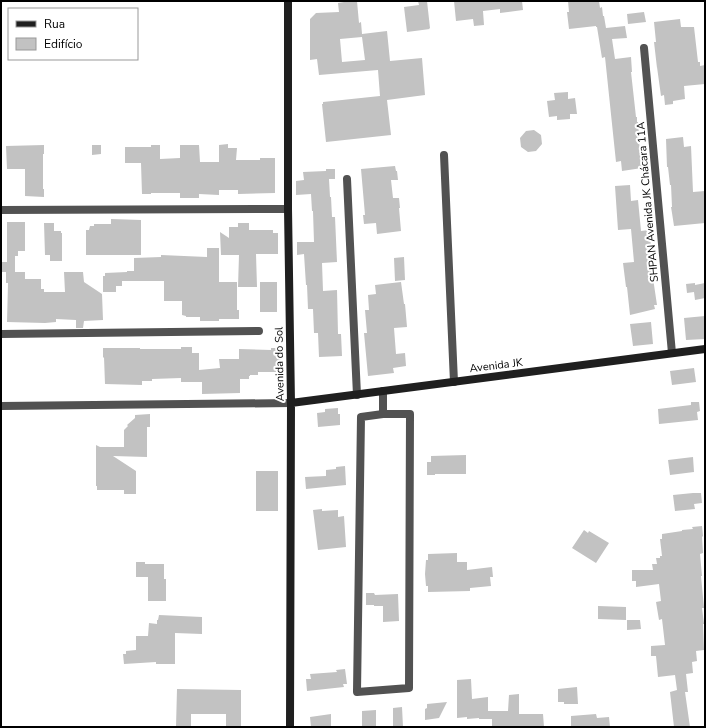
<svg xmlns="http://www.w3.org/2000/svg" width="706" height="728" viewBox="0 0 706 728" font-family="'Nunito Sans',sans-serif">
  <rect width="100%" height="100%" fill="#fff"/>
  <!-- building -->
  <path fill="#c2c2c2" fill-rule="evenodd" d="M344,1H357L359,23L361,22L362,34L387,31L390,61L422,58L425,95L387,100L391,135L326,142L322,104H323V102L380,96L378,70L319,75L317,59L310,60V19L316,13L339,12L338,3L344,2ZM362,37L365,60L342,62L340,39Z
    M418,1H427L430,28H429L430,29L407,32L404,7L419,5Z
    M454,1H522L523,10L500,13V9L483,11L484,25L474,26L473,19L456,21Z
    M568,1H599L600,8L602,7L603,16H604L606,28L625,26L627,38L612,39L615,59L631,57L632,72H631L636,117H637V122H638L639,133H638L642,168L622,171L621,161L616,162L605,57L602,58L597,27H596V26L569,29L567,12H569Z
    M644,12L646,22L628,24L627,14Z
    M680,19L681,27H694L698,62H700V66L705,65V84L684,86L685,99L673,101V104L665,105L664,95L661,96L657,67V68L654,42H656L654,22Z
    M568,92V99L575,98L577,114H570V119L557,120V116L549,117L547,101L555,100L554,93Z
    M534,130L541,135L542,144L536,151L528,152L521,147L520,138L526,131Z
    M683,137L684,147L691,146L693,192L705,191V208H704L705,223L674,226L672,213L671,207H672L671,185H670L668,167H667L666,139Z
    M228,144V148H237L236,160H260V158H275V193L238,194V190H219V195L199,194V198H180V193H151V194H142L141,163H125V147H151V145H160V159L180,158V145H199L200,162H219V145Z
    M44,145V154H43V189H44V197L25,196V169H7L6,146Z
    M92,145H101V154L92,155Z
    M395,166L396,171H397L398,180H391L393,198H399L400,208H399L401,231L377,234L376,223L364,224L363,215H365L361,169Z
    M326,169H335V179H329L330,197H331L332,217H335L337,262L322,263L323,291L337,290L338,334H341L342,356L319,357L318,333H314L313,309H308L307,285H306L304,254L297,255V242H314L313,211H312L311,194L296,195V181L304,180L303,172L326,171Z
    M630,185L631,201L638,200L641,231L649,230L650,235L652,258H650L657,305H654L655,309L630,315L627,287H626L623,263L634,262L631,229L618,230L615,186Z
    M111,219L141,220V255H86V230H89L90,226H94V224H111Z
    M7,222H25V251H18V256H15V272H25V279H41V289H44V292H65L64,272H83L84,282L102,294L103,320L84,321L83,328H76V320L56,319V322L45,323L7,322L8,283H6V272H1V262H7Z
    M44,223H54V231H61V233H62V261H50V255H45Z
    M238,223H249V230H273V233H278V254H256L257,287H238L239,255H221L220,232L229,238V227H238Z
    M207,248H219V282H237V310H239V319H219V321H200V317H186V316L182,315V301H164V281H122V286H116V292H103V276H105V273L127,272V271H134V258L161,257V255L207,257Z
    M404,257L405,280L395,281L394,258Z
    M260,282H277V312H260Z
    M401,282L404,304H405L407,327L394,328L396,354L405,353L406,366L393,368L394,373L368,376L364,333H367L365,310H369L368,295L376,294L375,285Z
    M695,283V285L705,283V298L695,300L694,292L687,293L686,284Z
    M705,316V339L686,340L684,318Z
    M651,322L653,344L633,346L630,324Z
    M181,347H192V353H199V370L220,368L219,359H239V349L271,350V348H281V362H277V372H258V375H250V376H249V379H240V393L202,394V382H181V378L152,379V381H142V385L105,384L104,357L103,358V348H140V349H181Z
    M694,368L696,382L672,385L670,371Z
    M691,402H699L700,411L697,412L698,420L659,424L658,409L691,405Z
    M338,408V414H340V425L318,427L317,413L325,412V409Z
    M150,414V427H147V457L113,456L136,471V494H124V490H97V486H96V445L100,447H124V430L128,426L127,425L135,418V415Z
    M466,455V474H435V475H427V462H431V456Z
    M693,457L694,472L670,475L668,460Z
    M345,466L346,485L306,489L305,477L326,476V470L336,469V467Z
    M256,471H278V511H256Z
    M693,493H701L702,503L694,504L695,509L675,511L673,495Z
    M322,509V511L338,510V517L344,516L346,547L318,550L313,510Z
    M702,526L703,536L702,537L703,553L700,554L702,576H701L704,608H702L704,624H703L704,650L696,651L697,661L692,662L693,673L686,674L688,692H685L690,727H674L670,692L677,690L675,675L658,677L656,656H651V646L665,645L662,619L659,620L656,602L661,601L659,584L636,587V581H632V570H653L652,564H657L656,558H660V556H662L660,539H662V534L682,531V530L693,529L692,527Z
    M584,530L588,533L589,531L609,543L596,563L572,548Z
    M457,553V562H467V570L492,567L493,577H490L491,586L470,588V591L428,592V586H426L425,574L426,560H428V554Z
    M136,562H145V564H164V579H166V601H148V577H136Z
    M366,593H374L375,595L398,594L399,621L383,622V606H374V605H366Z
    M598,606L626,607V620L598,619Z
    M159,615L202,617V634L175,633V664H156V662L124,664L123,654H126V651L136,650V636H148L149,623L157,624V620H158Z
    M627,620H640L641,629L627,630Z
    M345,669L347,684H343L344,687L307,691L306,679H311L310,674L337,672L336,670Z
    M471,679L472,699L488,697V711H508L509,695L519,694V714H543L544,727H492V719H479V718L467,719V717L457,718V680Z
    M577,687L578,704H564V702H558V689Z
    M177,689L241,690V727H226V714H191V727H176Z
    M447,702L439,718L425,720V709L427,708V704Z
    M402,707L403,727H393V708Z
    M376,710V727H362V711Z
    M331,714V727H311L310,717Z
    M596,714L597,718L609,717L610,727H571V716Z"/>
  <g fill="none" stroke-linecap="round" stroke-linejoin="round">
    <!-- street -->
    <path stroke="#525252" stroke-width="8" d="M644,48L672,353
      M444,155L454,382
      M347,179L357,395
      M1,210L288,209
      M1,334L259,331
      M383,391V414H410L409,688L357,692L361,417L383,414
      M1,406L291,403"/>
    <!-- secondary -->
    <path stroke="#1f1f1f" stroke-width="8" d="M288,1V209L291,403L290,727
      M291,403L705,349"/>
  </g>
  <g text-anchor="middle" stroke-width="4" stroke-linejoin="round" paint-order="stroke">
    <!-- street labels -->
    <g font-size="11" fill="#000" stroke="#fff">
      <text transform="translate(647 202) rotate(-95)" y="4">SHPAN Avenida JK Chácara 11A</text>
      <text transform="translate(279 364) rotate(-91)" y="4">Avenida do Sol</text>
      <text transform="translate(496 365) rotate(-7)" y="4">Avenida JK</text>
    </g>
  </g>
  <!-- border -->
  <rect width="706" height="728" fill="none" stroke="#000000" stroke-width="4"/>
  <!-- legend -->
  <rect x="8" y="8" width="130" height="52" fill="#ffffff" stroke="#999999"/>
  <rect x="16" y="21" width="20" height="6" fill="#1f1f1f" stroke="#999999"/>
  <text x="44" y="28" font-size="12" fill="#000000">Rua</text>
  <rect x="16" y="38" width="20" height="12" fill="#c2c2c2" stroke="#999999"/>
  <text x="44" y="48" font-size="12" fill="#000000">Edifício</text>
</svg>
